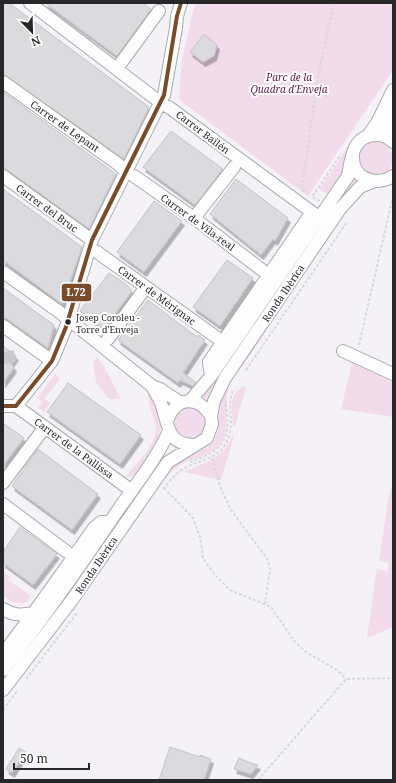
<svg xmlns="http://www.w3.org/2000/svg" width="396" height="783" font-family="'Noto Serif',serif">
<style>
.green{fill:#f2dbeb}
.building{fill:#dbdadd;stroke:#c5c4c8;filter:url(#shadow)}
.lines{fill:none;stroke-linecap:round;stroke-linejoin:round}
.minor-tunnel{stroke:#cbc9ce;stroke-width:12;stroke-dasharray:12 6;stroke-linecap:butt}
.minor-casing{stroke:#abaaad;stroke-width:14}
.path{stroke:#dad9da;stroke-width:2;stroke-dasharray:3 2;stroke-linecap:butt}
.minor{stroke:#fdfdfe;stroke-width:12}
.bus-1-casing{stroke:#fff;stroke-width:7}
.bus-1{stroke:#7a4b2a;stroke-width:4}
.bus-dot{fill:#272629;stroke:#fff;stroke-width:1.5}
.labels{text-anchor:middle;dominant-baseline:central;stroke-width:4;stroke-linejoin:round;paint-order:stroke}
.bus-label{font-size:9px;fill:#272629;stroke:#fff;text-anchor:start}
.park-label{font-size:10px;font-style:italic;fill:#5f184c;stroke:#fff}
.street-label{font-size:10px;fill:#272629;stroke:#fff}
.line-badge{stroke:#fff;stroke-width:1.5}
.badge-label{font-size:11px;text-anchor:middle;font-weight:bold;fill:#fff}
</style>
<defs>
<filter id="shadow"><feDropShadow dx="2.5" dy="4.5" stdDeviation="0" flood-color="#0004"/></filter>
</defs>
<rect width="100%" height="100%" fill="#f4f2f7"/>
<!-- green -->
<path class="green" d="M195 3H393V70L308 196 182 102 179 97 182 59Z
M359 159a17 17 0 1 1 34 0a17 17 0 1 1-34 0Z
M348 147 343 174 328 195 319 189Z
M353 176 359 182 348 191 339 203 219 380 208 400 201 396Z
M339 218 341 219 242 367 240 365Z
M97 357 102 363 121 399H109L96 382 93 362Z
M352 363 393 382V417L341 409Z
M55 374 60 378 45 399 50 403 44 412 38 408 42 402 37 398Z
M225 386 229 388C223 405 230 424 223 439 213 459 193 455 177 467 161 479 151 498 139 515L137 514C146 501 160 475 170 465 182 454 204 454 213 442 221 430 216 419 218 406 220 399 223 392 225 386Z
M246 386 235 426H233C233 410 226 392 246 386Z
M148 391C160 403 163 426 158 442 157 448 150 455 147 460 141 470 138 476 126 477 136 463 160 443 155 424 152 411 148 407 148 391Z
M175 423a15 15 0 1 1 30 0a15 15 0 1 1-30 0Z
M233 435 234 436 221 480 183 472 214 459 225 449Z
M393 483V627L367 638 377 568 387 572 389 563 379 560 389 495Z
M3 572 10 577 8 580 31 596 28 601 23 604 12 602 3 596Z"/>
<!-- building -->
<path class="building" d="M3 3H9L149 107 124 159 3 74Z
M45 3H143L151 9 117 56Z
M204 34 217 45 214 56 203 62 190 52Z
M3 92 116 174 89 229 3 167Z
M171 131 223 169 195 205 143 167Z
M236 179 288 218 275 241 273 239 261 255 210 214Z
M3 189 82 247 62 304 3 260Z
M154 201 182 221 144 272 117 252Z
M227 260 253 278 220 326 193 307Z
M109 273 126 284 132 291 104 329 80 311Z
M3 288 54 325 48 348 3 316Z
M148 300 197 337 198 335 205 340 183 373 196 382 193 386 180 380 178 383 118 340Z
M3 346 16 356 11 363 14 368 3 383Z
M68 383 141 435 120 464 47 412Z
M3 423 24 438 3 466Z
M38 449 98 494 72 530 12 486Z
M20 527 57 554 33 585 3 563V552Z
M170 747 200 757V755L211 759 204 780H159Z
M19 748 26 752 12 773 6 769Z
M239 758 248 762 258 765 251 774 234 769Z"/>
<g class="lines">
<!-- minor-tunnel -->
<path class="minor-tunnel" d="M3 358 16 356"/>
<defs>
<path id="minor" d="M30 3 161 103 170 108 320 218
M121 63 159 11
M3 82 118 164 126 172
M387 107 386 127 388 138
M367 137 377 123 393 90
M353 156C352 179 376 187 393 176
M3 176 92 240
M134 176 194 218 262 270
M194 218 234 167
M97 252 216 337
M3 272 58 311 152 386 160 389 181 403
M3 326 52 361
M108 339 146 287
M343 351 393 374
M211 376 209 362 312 212
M152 386C155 392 159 398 161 403 169 425 166 444 194 445
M190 401 211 376 348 176C351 158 353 135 376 135 383 135 388 137 393 142
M3 406H16
M16 406 52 361 66 327 92 240 164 95 176 28 177 16 181 3
M16 406 132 491
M167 422C174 397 198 394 211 416
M3 483 45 427
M3 504 67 552
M3 609C14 616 22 615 34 613
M3 654 40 604 94 528 101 522H110
M3 670C44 618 81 565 118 510 136 484 156 460 169 431
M3 690 72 600 168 462 207 438 212 424 211 416 214 401 225 378 340 209 360 187 372 182"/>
</defs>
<!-- minor casing -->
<use href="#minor" class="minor-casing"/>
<!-- path -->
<path class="path" d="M304 192 302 187 319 71 334 3
M320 201 312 197 341 154
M359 345 393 196
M246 370 347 222
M212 458 221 489 231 510 268 560 270 569 265 604
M190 462C206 456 225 450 227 429 229 420 226 410 226 401
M164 488 193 518 200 537 203 558 215 575 230 590 271 607 295 642 306 652 337 670 346 679
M163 489C169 482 175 474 183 469 201 459 222 459 229 436 234 421 227 405 233 390
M26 679 77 613
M3 710 18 690
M258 780 346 679 393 678"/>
<!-- minor -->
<use href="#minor" class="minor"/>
<defs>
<path id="bus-1" d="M3 406H16L52 361 66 327 92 240 164 95 177 16 181 3"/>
</defs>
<!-- bus-1 casing -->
<use href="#bus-1" class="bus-1-casing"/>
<!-- bus-1 -->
<use href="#bus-1" class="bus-1"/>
</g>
<!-- markers -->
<circle class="bus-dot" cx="68" cy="322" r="3.5"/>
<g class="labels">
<!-- bus labels -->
<g class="bus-label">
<text x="76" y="317">Josep Coroleu -<tspan x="76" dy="12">Torre d'Enveja</tspan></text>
</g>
<!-- park labels -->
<g class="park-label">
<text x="289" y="77">Parc de la<tspan x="289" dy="12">Quadra d'Enveja</tspan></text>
</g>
<!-- street labels -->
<g class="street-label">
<text transform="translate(65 126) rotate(35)">Carrer de Lepant</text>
<text transform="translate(203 132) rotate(37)">Carrer Bailén</text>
<text transform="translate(47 208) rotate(36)">Carrer del Bruc</text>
<text transform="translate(198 222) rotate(36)">Carrer de Vila-real</text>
<text transform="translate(283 293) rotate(-56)">Ronda Ibèrica</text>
<text transform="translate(157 295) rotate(36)">Carrer de Mérignac</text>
<text transform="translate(74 448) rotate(36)">Carrer de la Pallissa</text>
<text transform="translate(96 565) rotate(-56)">Ronda Ibèrica</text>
</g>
</g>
<rect class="line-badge" x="61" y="283" width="31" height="19" rx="4" fill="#7a4b2a"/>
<g class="badge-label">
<text x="76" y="296">L72</text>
</g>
<!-- border -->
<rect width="396" height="783" fill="none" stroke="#272629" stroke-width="8"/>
<!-- north arrow -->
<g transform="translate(32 32) rotate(157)" stroke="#ffffff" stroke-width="3" paint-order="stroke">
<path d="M0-3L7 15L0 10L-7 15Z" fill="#272629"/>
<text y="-6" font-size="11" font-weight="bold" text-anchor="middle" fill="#272629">N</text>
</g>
<!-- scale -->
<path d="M14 763v6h75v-6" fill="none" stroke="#272629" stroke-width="2"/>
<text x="20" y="763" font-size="12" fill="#272629" stroke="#ffffff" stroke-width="3" paint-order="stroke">50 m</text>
</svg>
